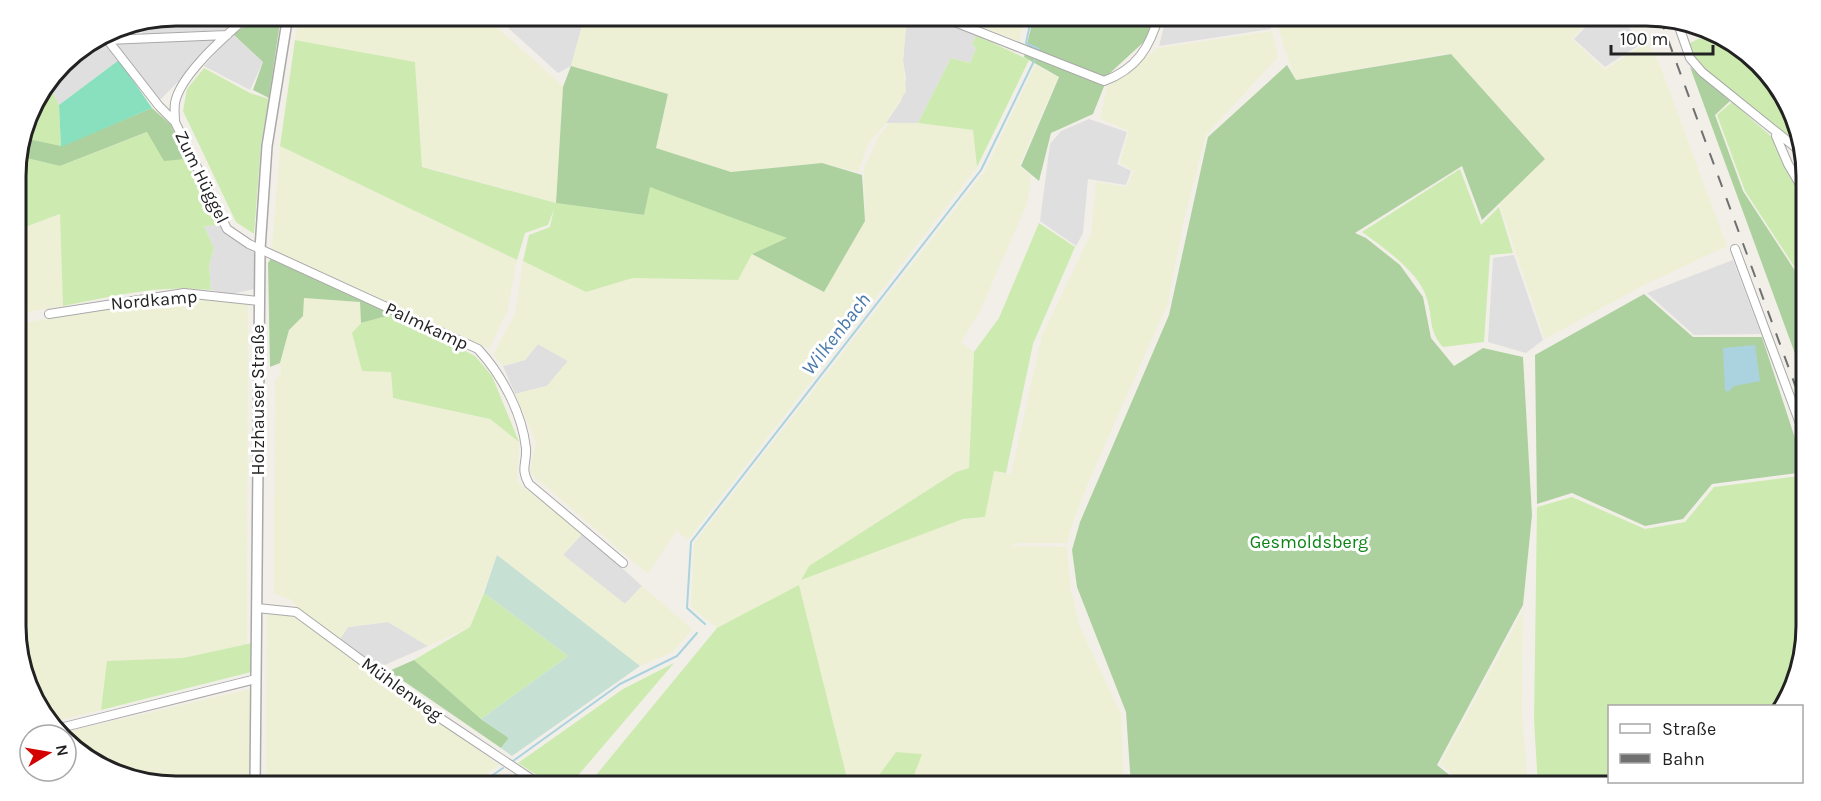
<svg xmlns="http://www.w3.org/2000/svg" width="1821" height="801" font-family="Karla,sans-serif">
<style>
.residential{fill:#e0dfdf}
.farmland{fill:#eef0d5}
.grass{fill:#cdebb0}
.forest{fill:#add19e}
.wetland{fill:#c6e0d4}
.pitch{fill:#88e0be}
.water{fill:#aad3df}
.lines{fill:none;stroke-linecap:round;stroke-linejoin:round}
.stream{stroke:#aad3df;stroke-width:2}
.minor-casing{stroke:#a9a9a9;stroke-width:10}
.tertiary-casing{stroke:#a9a9a9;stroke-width:12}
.minor{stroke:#fff;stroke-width:8}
.tertiary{stroke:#fff;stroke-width:9}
.rail{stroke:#707070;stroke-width:2;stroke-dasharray:12 12;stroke-linecap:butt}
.labels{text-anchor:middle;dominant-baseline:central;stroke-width:6;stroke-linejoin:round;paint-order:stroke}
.street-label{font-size:18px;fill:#222;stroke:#fff}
.park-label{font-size:18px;fill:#0c8416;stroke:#fff}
.water-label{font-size:20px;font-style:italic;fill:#4a7aab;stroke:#fff}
.rim{fill:none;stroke:#222;stroke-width:3}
</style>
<rect width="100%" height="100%" fill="#f2efe9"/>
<!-- residential -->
<path class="residential" d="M176 15H242L227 30 143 34 142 22Z
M494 15H585L571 66 558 73Z
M907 15H924L976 35 972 45 976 48 970 63 951 58 918 123H886L901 101 906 79 903 60Z
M1167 15H1266L1271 29 1159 46Z
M1597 15H1613L1645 41 1605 67 1574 39Z
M233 34 263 62 250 90 204 66Z
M99 36 119 60 59 105 48 83 69 55Z
M218 37 219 40 161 99H158L118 47 119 42Z
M1089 119 1127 132 1117 164 1131 171 1126 185 1088 179 1083 233 1076 246 1040 221 1050 144 1061 131Z
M221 225 226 235 252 250 255 256 254 289 232 294 211 290 209 266 214 248 204 226Z
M1514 255 1543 340 1526 353 1488 342 1493 258Z
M1733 260 1761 334 1694 335 1647 293Z
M538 344 568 361 547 386 515 394 503 366 525 360Z
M583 533 642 586 625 604 563 555Z
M388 622 428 646 378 668 340 639 348 627Z"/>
<!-- farmland -->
<path class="farmland" d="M299 15H483L563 86 556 203 422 166 415 62 295 40Z
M585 15H785L801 18V15H907L903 60 906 91 886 123 869 142 858 172 822 163 731 172 656 148 668 94 571 66Z
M950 15H1025L1019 41Z
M1274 15H1594L1572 39 1605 70 1646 42 1659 63 1727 246 1642 286 1545 339 1499 203 1545 158 1450 53 1295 80Z
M1272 31 1278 57 1206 135 1184 219 1168 303 1088 483 1069 533 1068 543H1019L1008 546 1067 547 1070 586 1080 627 1121 714 1124 786H910L921 755 896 752 871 786H849L799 586 717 628 691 607 694 543 985 171 1035 65 1058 77 1019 166 1031 176 1027 204 980 311 961 342 974 352 969 468 956 472 809 566 801 579 963 519 985 517 994 471 1011 474 1042 335 1091 234 1096 182 1127 187 1134 171 1120 163 1129 131 1100 119 1107 87 1158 48Z
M890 123H918L973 130 977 167 688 540 676 531 648 574 530 473 536 442 515 394 547 386 568 361 538 344 525 360 503 366 493 354 515 315 523 261 586 292 633 278 738 280 752 254 824 292 865 221 864 168 879 136Z
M280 146 517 260 507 312 489 349 272 249Z
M61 214 63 306 27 312 25 227Z
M184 295 248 303 247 644 183 658 108 661 101 710 48 723 16 647V324Z
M304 298 360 302 361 323 352 333 391 372 393 398 490 419 519 442 517 482 583 533 563 555 625 604 642 586 692 629 673 652 640 666 497 555 470 627 428 646 388 622 348 627 340 639 299 609 290 599 274 594 275 379 281 375 280 363 289 330 303 316Z
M1523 611 1522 715 1528 786H1457L1455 776 1440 764Z
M292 613 499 765 469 786H266L267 615Z
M251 689V786H176L114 774 61 733Z"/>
<!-- grass -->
<path class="grass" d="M1713 32 1773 78 1802 147C1771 123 1701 79 1688 44Z
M976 35 1029 60 977 167 973 130 918 123 951 58 970 63 976 48 972 45Z
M295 40 415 62 422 167 556 203 644 215 649 186 788 238 752 254 738 280 633 278 586 292 523 261 529 235 550 227 554 209 548 225 525 233 517 260 280 146Z
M204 68 250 93 269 99 261 144 254 234 236 222 183 111 187 89Z
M48 83 59 105 61 147 23 138 32 104Z
M1732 102 1772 137 1783 164 1805 200V283L1745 191 1717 115Z
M148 132 164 160 186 159 221 225 204 226 214 248 209 266 211 290C160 284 113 296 63 306L60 214 25 227 27 312 16 315 15 165 18 156 60 166Z
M1460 169 1481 225 1499 207 1513 253 1490 255 1484 342 1443 347C1428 330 1433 319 1427 299 1420 273 1383 247 1362 232Z
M1039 223 1075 247 1033 344 1006 473 994 471 985 517 963 519 801 580 809 566 956 472 969 468 974 352 999 318Z
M394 314 475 356 492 376 519 442 490 419 393 398 391 372 362 371 352 333 361 323Z
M1806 475V626L1794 687 1778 706H1610V782H1668L1656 786H1538L1534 720 1537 507 1572 497 1645 529 1685 522 1714 487Z
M799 585 849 786H587L717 628Z
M484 593 568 656 481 719 414 660 470 627Z
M252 643 251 672 101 710 107 661 183 658Z
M674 663 569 786H554L518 763 623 689Z
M896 752 922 754 910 786H871Z"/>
<!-- forest -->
<path class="forest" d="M243 15H281L269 98 253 90 263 62 233 34 246 26Z
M1034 15H1154L1147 39 1109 74 1093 114 1051 133 1039 181 1021 166 1059 77 1024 57Z
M1451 54 1545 159 1482 220 1462 166 1355 233 1366 238 1400 265 1423 297 1431 338 1454 366 1483 348 1523 357 1532 515 1523 605 1437 765 1453 778 1454 786H1131L1126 712 1077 587 1072 550 1080 522 1169 315 1208 137 1287 65 1296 80Z
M571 66 668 94 656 148 731 172 822 163 862 175 865 221 824 292 752 254 787 238 650 187 644 215 556 203 563 87Z
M1690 67 1730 101 1715 115 1743 191 1805 286V381Z
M152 108 171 125 186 159 164 161 147 132 60 166 18 156 23 138 61 146Z
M272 257 394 314 361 323 360 302 304 298 303 316 289 330 280 363 270 367 268 263Z
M1644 294 1693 337H1762L1806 472 1712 484 1683 519 1645 526 1572 493 1537 504 1535 355Z
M414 660 481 719 509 738 501 748 389 671Z"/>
<!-- wetland -->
<path class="wetland" d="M497 555 640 666 512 756 501 748 509 738 481 719 568 656 484 593Z"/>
<!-- pitch -->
<path class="pitch" d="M119 60 152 108 61 147 59 105Z"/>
<!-- water -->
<path class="water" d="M1755 345 1760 381 1734 386 1728 392 1725 390 1723 348Z"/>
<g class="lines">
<!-- stream -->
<path class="stream" d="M1032 15 1026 43 1039 49
M705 624 687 608 691 542 981 170 1035 59
M513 761 620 684 677 656 697 633
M477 786 503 768"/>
<defs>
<path id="minor" d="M937 15 1104 81C1137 69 1150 47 1159 15
M1677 21 1690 58 1702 72 1805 155
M103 34 159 106 175 122 227 229 249 244 478 349C502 375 522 413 526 448 527 464 520 468 529 484L623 563
M107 40 227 35
M175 122C175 116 174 109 175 103 180 74 228 34 249 15
M1776 136 1788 164 1805 193
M1735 249 1805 437
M49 314 184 293 259 301
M257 608 296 612 437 716 542 786
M56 729 256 679"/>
<path id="tertiary" d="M255 786 260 249 267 146 288 15"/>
</defs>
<!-- minor casing -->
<use href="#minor" class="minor-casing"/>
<!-- tertiary casing -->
<use href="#tertiary" class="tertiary-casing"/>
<!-- minor -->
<use href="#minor" class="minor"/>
<!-- tertiary -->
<use href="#tertiary" class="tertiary"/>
<!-- rail -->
<path class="rail" d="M1660 18 1805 412"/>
</g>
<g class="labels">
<!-- street labels -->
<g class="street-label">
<text transform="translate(202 177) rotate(64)">Zum Hüggel</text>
<text transform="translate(154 300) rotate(-5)">Nordkamp</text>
<text transform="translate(427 326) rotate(25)">Palmkamp</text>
<text transform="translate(258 400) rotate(-90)">Holzhauser Straße</text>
<text transform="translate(402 689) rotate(36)">Mühlenweg</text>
</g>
<!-- park labels -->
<g class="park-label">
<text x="1309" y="542">Gesmoldsberg</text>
</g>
<!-- water labels -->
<g class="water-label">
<text transform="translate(836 334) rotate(-52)">Wilkenbach</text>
</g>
</g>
<!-- crop -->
<path d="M0 0H1821V801H0ZM176 26H1646A150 150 0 0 1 1796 176V626A150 150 0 0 1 1646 776H176A150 150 0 0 1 26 626V176A150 150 0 0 1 176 26Z" fill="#fff" fill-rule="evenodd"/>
<path class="rim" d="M176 26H1646A150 150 0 0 1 1796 176V626A150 150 0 0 1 1646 776H176A150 150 0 0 1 26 626V176A150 150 0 0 1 176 26Z"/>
<!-- legend -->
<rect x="1608" y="705" width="195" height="78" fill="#ffffff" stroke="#a7a7a7" stroke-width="1.5"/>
<rect x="1620" y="724" width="30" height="9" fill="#ffffff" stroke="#a7a7a7" stroke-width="1.5"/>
<text x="1662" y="735" font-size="18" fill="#222222">Straße</text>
<rect x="1620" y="754" width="30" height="9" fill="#707070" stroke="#a7a7a7" stroke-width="1.5"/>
<text x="1662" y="765" font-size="18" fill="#222222">Bahn</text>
<!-- north arrow -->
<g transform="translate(48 753) rotate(79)"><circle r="28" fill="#ffffff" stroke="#a7a7a7" stroke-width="1.5"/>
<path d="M0-4.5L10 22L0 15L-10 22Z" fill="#d40000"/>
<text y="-9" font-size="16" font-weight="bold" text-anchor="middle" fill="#222222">N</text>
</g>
<!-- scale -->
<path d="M1611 45v9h102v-9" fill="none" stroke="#222222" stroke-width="3"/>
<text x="1620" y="45" font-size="18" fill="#222222" stroke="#ffffff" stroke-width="4.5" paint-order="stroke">100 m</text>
</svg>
